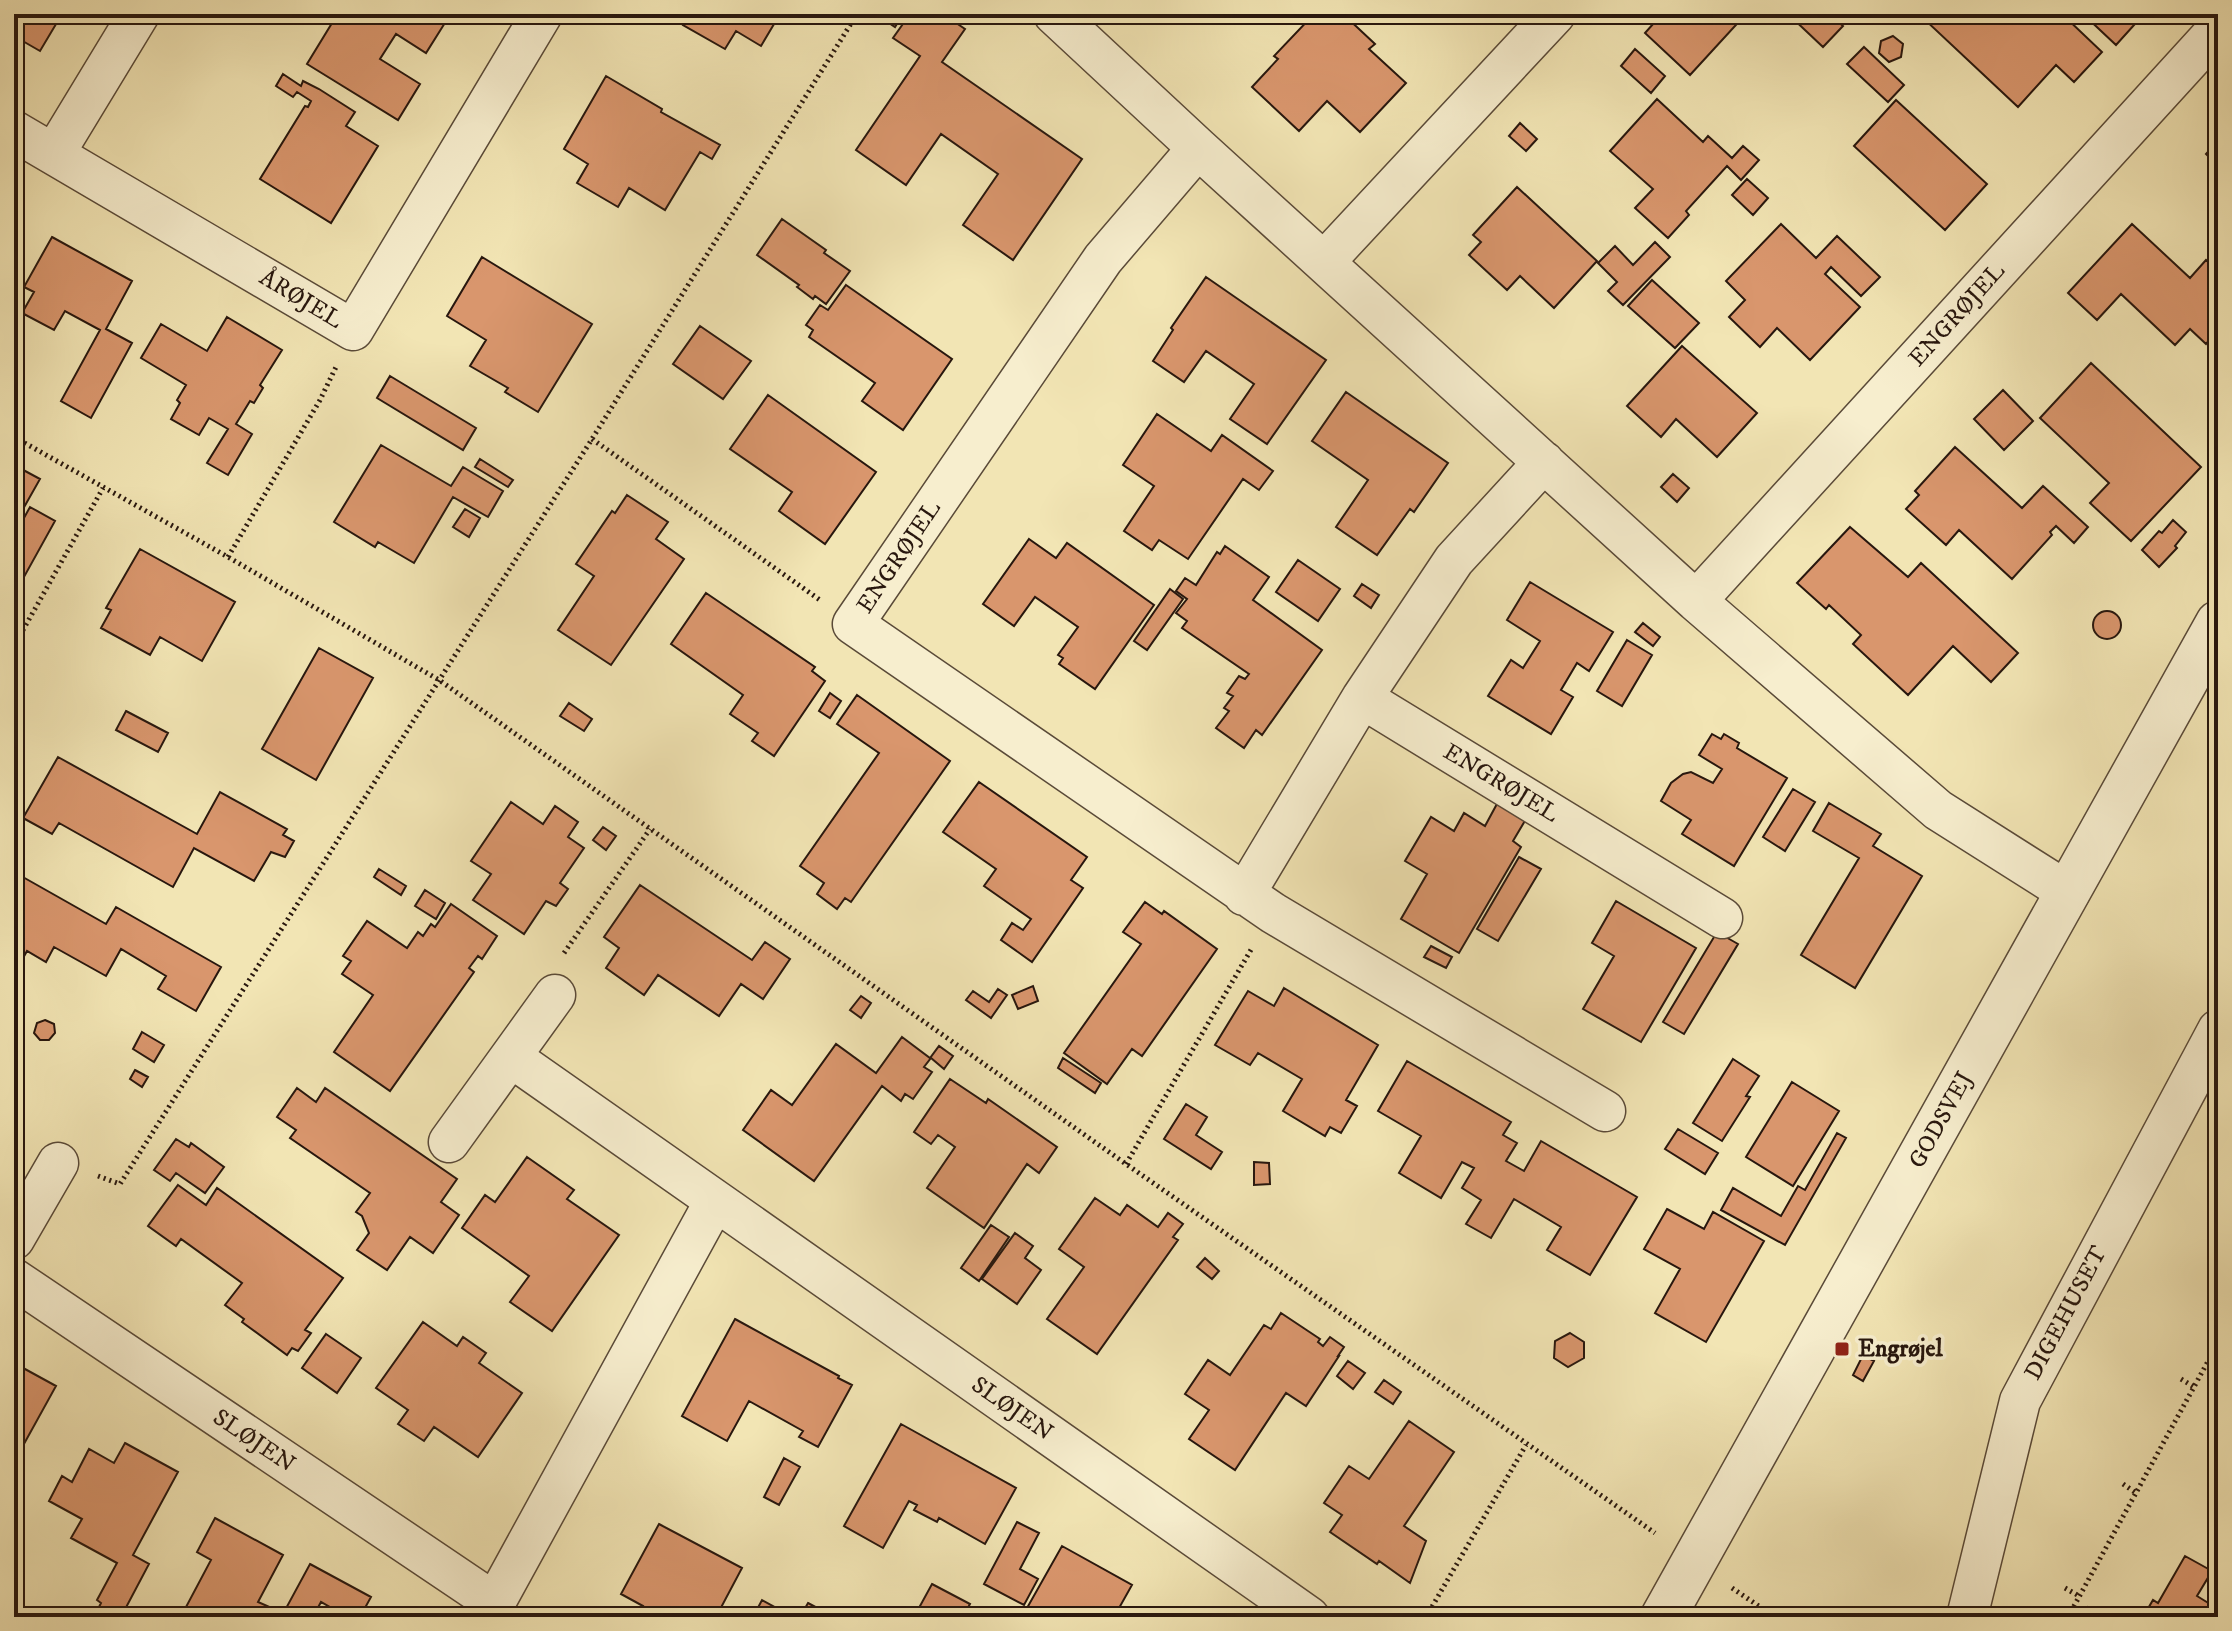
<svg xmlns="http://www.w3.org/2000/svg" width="2232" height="1631" font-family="'IM FELL DW Pica',serif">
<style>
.building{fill:#d9966d;stroke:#28170e;stroke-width:2}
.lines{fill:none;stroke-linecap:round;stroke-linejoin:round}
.minor-casing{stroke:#5a4a38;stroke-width:43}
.tertiary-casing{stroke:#5a4a38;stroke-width:47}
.path{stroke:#28170e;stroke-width:5;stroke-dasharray:2 4;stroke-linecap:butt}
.minor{stroke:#f7eece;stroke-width:40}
.tertiary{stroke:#f7eece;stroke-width:44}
.poi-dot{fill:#8f2418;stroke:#f7eece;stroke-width:3}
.labels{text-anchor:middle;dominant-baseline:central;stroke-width:7;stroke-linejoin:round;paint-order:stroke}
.street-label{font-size:24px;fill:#28170e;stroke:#f7eece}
.poi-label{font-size:24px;font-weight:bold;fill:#28170e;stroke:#f7eece;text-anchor:start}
</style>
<rect width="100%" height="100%" fill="#f2e5b4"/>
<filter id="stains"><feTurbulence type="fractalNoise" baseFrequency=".0025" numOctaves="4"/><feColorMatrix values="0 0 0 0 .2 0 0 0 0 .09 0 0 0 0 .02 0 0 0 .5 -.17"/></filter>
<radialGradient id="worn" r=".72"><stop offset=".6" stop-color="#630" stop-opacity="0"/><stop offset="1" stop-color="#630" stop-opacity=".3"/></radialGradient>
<!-- building -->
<path class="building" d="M14 14H62L40 51 14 36Z
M317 14H459L455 22 448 18 426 53 396 34 380 59 420 84 398 120 307 64 332 23Z
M689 14H780L761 46 736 31 725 49 683 25Z
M886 14H903L895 27 883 19Z
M910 14H943L965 29 942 62 1082 159 1013 260 963 225 998 174 941 134 906 185 856 150 920 56 893 38Z
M1314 14H1343L1375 44 1369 49 1406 83 1360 132 1327 101 1299 131 1252 87 1278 59 1274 56Z
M1662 14H1746L1690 75 1645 33Z
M1788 14H1830L1843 26 1823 47Z
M1926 14H2010L2014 18 2018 14H2062L2102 52 2074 82 2056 65 2018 107 1923 18Z
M2083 14H2144L2116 45Z
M1893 36 1903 44 1901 57 1889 62 1879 53 1881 41Z
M1864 47 1904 85 1888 102 1847 64Z
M1635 49 1665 76 1651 93 1621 66Z
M283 74 301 86 303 81 319 89 355 112 346 126 378 146 331 223 260 179 305 106 308 107 311 101 297 92 293 97 276 86Z
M606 76 662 109 661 112 720 145 712 159 700 152 665 210 629 188 618 207 577 183 588 164 564 149Z
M1657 99 1703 142 1708 136 1732 158 1743 146 1759 160 1741 180 1727 166 1686 211 1689 215 1668 238 1635 208 1653 189 1610 151Z
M1896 100 1987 184 1945 230 1854 146Z
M1520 123 1537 139 1526 151 1509 136Z
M2218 141V166L2206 154Z
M1747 179 1768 198 1753 215 1732 195Z
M1517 187 1597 261 1554 308 1520 276 1507 290 1469 255 1481 242 1473 235Z
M782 219 826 250 824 253 850 271 826 304 815 296 813 299 797 287 799 285 757 255Z
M1781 224 1816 258 1837 236 1880 277 1861 296 1831 267 1825 274 1860 307 1810 360 1777 328 1760 347 1729 317 1745 300 1726 281Z
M2132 224 2190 278 2206 260 2218 271V330L2206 344 2190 329 2175 345 2121 294 2097 320 2068 293Z
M52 237 132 281 106 329 132 343 91 418 61 401 100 330 65 311 54 330 22 313 34 292 24 287Z
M1655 242 1670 257 1623 305 1608 291 1617 282 1598 263 1615 246 1633 265Z
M482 257 592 324 538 412 505 392 508 388 470 366 486 340 447 316Z
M1206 277 1326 360 1267 444 1230 419 1254 384 1206 351 1184 382 1153 361 1173 330 1171 328Z
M1652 280 1699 323 1675 348 1628 306Z
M846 285 952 359 903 430 862 401 875 383 809 337 813 330 806 325 820 305 828 310Z
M227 317 282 350 260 385 263 388 254 403 250 401 236 424 252 434 228 475 207 463 228 429 209 418 199 435 171 419 180 403 177 400 186 385 141 358 161 324 207 351Z
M700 326 751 361 723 399 673 364Z
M1682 346 1757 413 1717 457 1676 419 1661 437 1627 406Z
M2091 363 2201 467 2131 541 2090 503 2109 483 2040 418Z
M390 376 476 428 463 450 377 398Z
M2003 390 2033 421 2004 450 1974 419Z
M1346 392 1448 463 1414 512 1410 509 1377 555 1336 527 1368 480 1312 441Z
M768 395 876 472 825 544 779 511 792 492 730 449Z
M1157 414 1211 451 1222 435 1273 471 1259 490 1243 479 1188 559 1159 540 1152 550 1124 531 1154 486 1123 465Z
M381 445 451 486 463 467 503 491 488 517 453 497 414 563 378 542 375 547 334 522Z
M1955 447 2022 508 2043 486 2088 527 2074 543 2056 526 2050 532 2052 535 2012 579 1959 530 1946 545 1906 509 1919 495 1915 491Z
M480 459 513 480 508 487 475 467Z
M14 465 40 479 14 525Z
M1673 474 1689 488 1677 502 1661 487Z
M627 495 668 522 656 539 684 559 611 665 558 630 594 576 576 564 612 511 615 513Z
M30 507 55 521 14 595V536Z
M465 509 480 518 469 537 453 527Z
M2173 520 2186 532 2175 546 2177 548 2159 567 2142 550 2159 531 2162 533Z
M1850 527 1908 577 1921 563 2018 653 1991 682 1953 646 1908 695 1853 644 1861 635 1829 605 1826 609 1797 583Z
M1029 539 1056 558 1067 543 1154 605 1095 689 1059 664 1063 658 1058 655 1078 627 1035 597 1014 626 983 604Z
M1225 546 1269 577 1253 600 1322 650 1262 735 1256 730 1244 748 1216 728 1229 711 1224 708 1233 696 1227 693 1239 676 1245 679 1249 674 1182 628 1187 621 1176 613 1187 599 1176 591 1185 578 1196 585 1217 552 1220 554Z
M140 549 235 602 202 661 160 637 150 655 101 628 111 610 106 608Z
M1298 560 1340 589 1318 621 1276 592Z
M1530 582 1613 632 1589 671 1577 663 1561 690 1573 697 1551 734 1488 696 1511 660 1523 668 1540 641 1507 620Z
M1362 584 1379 595 1371 608 1354 596Z
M1170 589 1183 599 1147 650 1134 641Z
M706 593 815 667 812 671 825 681 774 756 752 741 758 733 730 714 743 695 671 644Z
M2093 625a14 14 0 1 1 28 0a14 14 0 1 1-28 0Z
M1643 623 1660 637 1653 646 1635 632Z
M1627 640 1652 655 1622 706 1597 691Z
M319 648 373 678 316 780 262 749Z
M830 693 841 701 830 718 819 711Z
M857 695 950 761 851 902 845 898 837 909 817 894 824 883 800 866 879 753 837 724Z
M569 703 592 719 584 731 560 716Z
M126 711 168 733 158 752 116 730Z
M1712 734 1721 739 1724 734 1739 743 1737 748 1787 778 1734 866 1682 834 1691 820 1661 801 1671 783 1683 774 1691 772 1713 783 1722 769 1699 755Z
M58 757 197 834 220 792 287 829 283 835 294 841 285 857 271 852 254 881 194 848 173 887 59 823 52 834 23 818Z
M979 782 1087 857 1071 880 1083 888 1032 962 1001 940 1012 923 1023 930 1031 919 984 886 996 869 943 832Z
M1793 789 1815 802 1785 851 1763 837Z
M511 802 543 824 555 806 578 822 568 837 584 848 560 883 568 889 556 906 546 901 524 934 473 900 491 874 471 861Z
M1498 802 1526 819 1513 841 1521 847 1459 953 1401 919 1427 874 1405 861 1431 817 1454 831 1464 813 1485 826Z
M1829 803 1881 834 1873 846 1922 876 1855 988 1801 955 1859 858 1813 831Z
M603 827 616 836 606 850 593 840Z
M1519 857 1541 869 1498 941 1477 929Z
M379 869 406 886 401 895 374 877Z
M14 872 106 924 116 907 221 967 196 1011 158 989 166 976 121 949 106 976 54 947 46 962 27 951 17 969 14 968Z
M640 885 752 960 765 942 790 959 763 999 741 984 719 1016 658 975 644 995 606 968 619 948 604 937Z
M425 890 445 903 436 919 415 906Z
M1616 901 1696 948 1641 1042 1583 1009 1614 956 1592 943Z
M1145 902 1162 914 1164 911 1217 949 1142 1056 1132 1049 1107 1084 1064 1053 1141 944 1123 932Z
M451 904 497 936 482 959 478 956 469 968 474 972 390 1091 334 1052 373 995 342 974 351 961 343 956 367 921 407 948 418 932 423 936 431 924 435 927Z
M1717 932 1738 944 1684 1034 1663 1022Z
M1431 946 1452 957 1446 968 1424 957Z
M1033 986 1038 1001 1018 1009 1012 995Z
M1284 988 1378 1045 1346 1100 1357 1106 1341 1133 1330 1127 1325 1136 1283 1111 1302 1079 1258 1053 1250 1065 1215 1045 1248 991 1274 1006Z
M998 989 1007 995 991 1018 966 1000 973 991 989 1002Z
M861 996 871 1003 861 1018 850 1010Z
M45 1020 54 1024 55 1033 49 1040H40L34 1033 37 1023Z
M142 1032 164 1045 154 1062 133 1049Z
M902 1037 930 1058 939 1046 953 1056 944 1069 931 1058 924 1067 932 1072 913 1099 905 1094 901 1101 882 1086 814 1181 743 1130 771 1090 792 1105 836 1044 876 1073Z
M1063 1058 1101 1083 1095 1093 1058 1068Z
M1733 1059 1759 1076 1746 1096 1750 1097 1722 1141 1693 1123Z
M1407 1061 1511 1122 1503 1135 1517 1143 1506 1161 1524 1171 1541 1141 1637 1197 1590 1275 1547 1250 1561 1227 1514 1199 1491 1238 1466 1224 1481 1200 1462 1188 1474 1168 1462 1162 1441 1198 1399 1173 1421 1136 1378 1111Z
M135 1070 148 1077 142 1087 130 1079Z
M950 1079 986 1103 988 1099 1057 1147 1039 1173 1027 1164 984 1228 927 1188 955 1147 938 1135 931 1144 914 1132Z
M1792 1082 1839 1111 1793 1186 1746 1157Z
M297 1088 316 1102 325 1088 457 1179 441 1202 459 1215 433 1253 410 1237 387 1270 357 1250 369 1233 362 1216 356 1212 370 1193 290 1138 296 1130 277 1117Z
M1186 1104 1207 1117 1196 1135 1222 1152 1211 1169 1164 1139Z
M1678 1129 1718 1153 1705 1174 1665 1149Z
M1837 1133 1846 1138 1785 1245 1721 1210 1733 1188 1781 1216 1798 1186 1805 1190Z
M176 1139 189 1147 191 1143 224 1167 205 1193 176 1173 170 1181 154 1170Z
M527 1157 574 1190 567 1199 619 1235 552 1331 510 1302 529 1276 462 1228 485 1195 495 1202Z
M1254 1162 1269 1163 1270 1184 1254 1185Z
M178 1185 206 1205 217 1188 343 1278 305 1330 311 1333 298 1351 292 1348 287 1355 242 1322 244 1319 225 1305 242 1283 181 1239 176 1246 148 1226Z
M1095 1198 1120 1215 1127 1205 1158 1227 1168 1213 1183 1224 1173 1237 1178 1240 1097 1354 1047 1319 1084 1267 1059 1249Z
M1667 1209 1704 1229 1713 1212 1764 1241 1706 1342 1655 1313 1680 1269 1644 1249Z
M991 1225 1009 1237 979 1281 961 1268Z
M1015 1233 1033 1246 1025 1258 1041 1270 1017 1304 982 1279Z
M1205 1258 1219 1271 1212 1279 1197 1267Z
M1281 1313 1320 1339 1318 1342 1323 1346 1330 1337 1344 1347 1338 1356H1339L1306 1406 1286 1393 1235 1470 1189 1439 1209 1410 1185 1394 1208 1360 1230 1375 1264 1325 1271 1329Z
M735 1319 839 1376 838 1378 852 1385 818 1447 799 1437 803 1431 749 1401 727 1441 682 1416Z
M423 1322 457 1346 463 1337 486 1353 479 1363 522 1393 478 1457 434 1427 424 1441 398 1424 408 1410 376 1388Z
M1570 1333 1584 1342V1358L1568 1367 1554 1358 1555 1341Z
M326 1334 361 1358 337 1393 302 1368Z
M1863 1355 1874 1361 1863 1381 1853 1375Z
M1348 1361 1365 1373 1353 1389 1337 1376Z
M14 1363 56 1386 14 1462Z
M1384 1380 1401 1392 1393 1404 1375 1392Z
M1409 1421 1454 1452 1404 1526 1426 1541 1410 1583 1379 1561 1377 1564 1330 1532 1342 1515 1324 1503 1349 1466 1369 1479Z
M901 1424 1016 1488 985 1544 939 1518 937 1522 914 1510 917 1505 909 1501 883 1548 844 1526Z
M125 1443 178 1472 133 1555 149 1564 122 1615 119 1613 117 1617H113L98 1609 101 1603 97 1600 117 1563 71 1538 82 1519 49 1501 62 1476 72 1482 89 1449 114 1463Z
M784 1458 800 1467 779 1505 764 1497Z
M215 1518 283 1555 258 1602 274 1609 270 1617H198L200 1614 186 1607 211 1560 197 1552Z
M1017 1522 1039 1533 1020 1569 1038 1579 1024 1605 984 1584Z
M659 1524 742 1568 716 1617H637L643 1606 621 1594Z
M1062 1546 1132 1585 1114 1617H1041L1042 1615 1027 1608Z
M2185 1556 2212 1571 2197 1596 2218 1609V1617H2143L2153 1600 2158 1603Z
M310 1564 371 1597 360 1617H338L340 1613 321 1602 313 1617H293L284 1612Z
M932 1584 970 1604 963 1617H914Z
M762 1600 780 1610 777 1617H753Z
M808 1603 834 1617H800Z
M2088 1607 2106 1617H2082Z"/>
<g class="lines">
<defs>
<path id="minor" d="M1054 14 1198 148 1696 601 1938 810 2069 893
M14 131 353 330 542 14
M1198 148 1103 259 853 624 1273 913 1605 1111
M54 154 139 14
M1324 262 1555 14
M1696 601 2218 29
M1362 698 1722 918
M1244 895 1362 698 1454 560 1544 462
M511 1057 1309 1617
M449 1142 555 995
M14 1239 58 1163
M14 1279 495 1603
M487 1617 715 1201
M1967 1617 2020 1401 2218 1030"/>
<path id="tertiary" d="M1663 1617 2218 623"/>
</defs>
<!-- minor casing -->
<use href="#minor" class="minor-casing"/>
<!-- tertiary casing -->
<use href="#tertiary" class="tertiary-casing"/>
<!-- path -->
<path class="path" d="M14 437 228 557 439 680 1126 1164 1655 1533
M592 439 820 600
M228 557 320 400 336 367
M14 646 103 488
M564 953 650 829
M1126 1164 1252 948
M98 1176 120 1184 592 439 857 14
M2181 1379 2194 1387
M2123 1484 2136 1493
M1732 1588 1775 1617
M2065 1588 2079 1596
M1426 1617 1526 1445
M2068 1617 2218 1343"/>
<!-- minor -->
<use href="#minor" class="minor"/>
<!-- tertiary -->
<use href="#tertiary" class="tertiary"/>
</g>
<!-- markers -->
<rect class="poi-dot" x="1834" y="1341" width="16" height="16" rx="4"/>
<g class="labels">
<!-- street labels -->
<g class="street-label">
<text transform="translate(301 299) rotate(31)">ÅRØJEL</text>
<text transform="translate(1957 315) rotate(-48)">ENGRØJEL</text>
<text transform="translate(899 557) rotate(-56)">ENGRØJEL</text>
<text transform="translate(1501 783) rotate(31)">ENGRØJEL</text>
<text transform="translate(1941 1120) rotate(-61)">GODSVEJ</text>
<text transform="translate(2066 1313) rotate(-62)">DIGEHUSET</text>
<text transform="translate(1012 1409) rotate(35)">SLØJEN</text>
<text transform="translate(254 1441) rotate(34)">SLØJEN</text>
</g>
<!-- poi labels -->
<g class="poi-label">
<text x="1858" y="1349">Engrøjel</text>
</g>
</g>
<!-- margin -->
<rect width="2232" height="1631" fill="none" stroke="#f2e5b4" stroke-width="48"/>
<rect x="16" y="16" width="2200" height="1599" fill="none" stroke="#28170e" stroke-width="4"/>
<rect x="24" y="24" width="2184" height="1583" fill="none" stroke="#28170e" stroke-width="2"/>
<rect width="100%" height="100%" filter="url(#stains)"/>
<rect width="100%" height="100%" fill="url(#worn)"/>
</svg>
